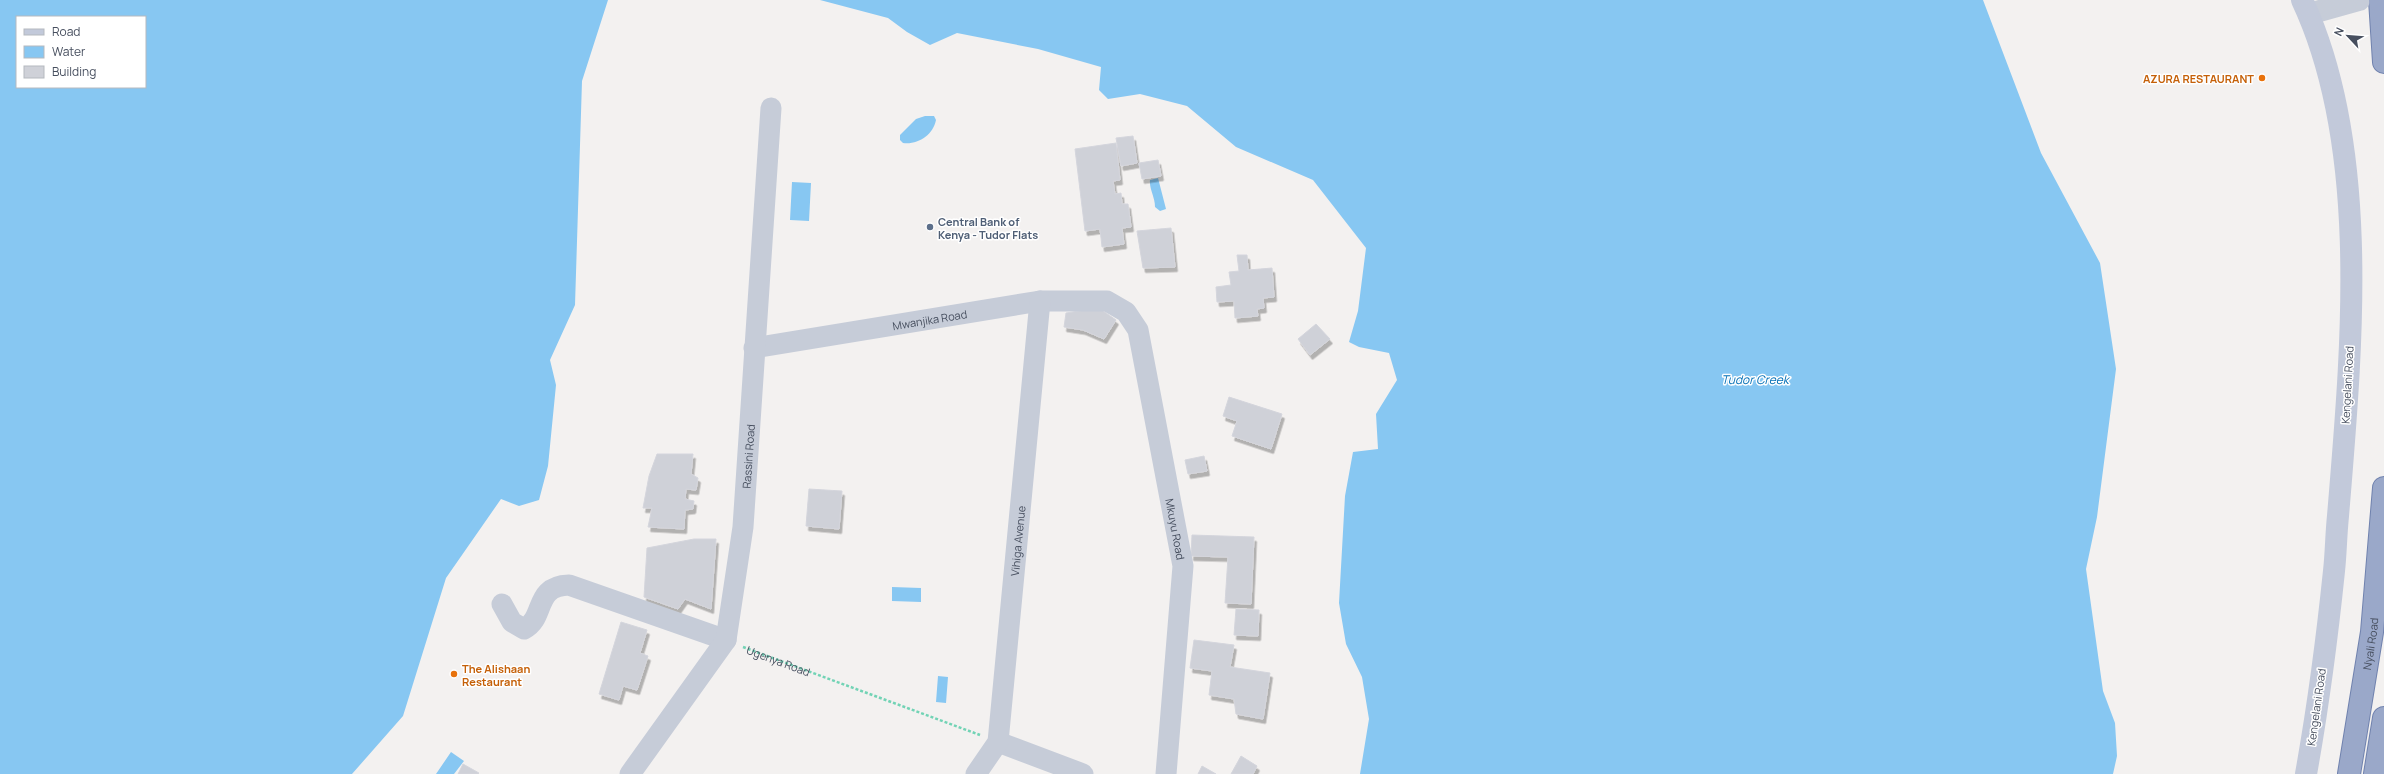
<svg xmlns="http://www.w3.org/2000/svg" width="2384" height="774" font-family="Manrope,sans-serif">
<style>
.water{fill:#87c7f2;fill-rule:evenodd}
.building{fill:#cfd1d8;stroke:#d4d5dc;filter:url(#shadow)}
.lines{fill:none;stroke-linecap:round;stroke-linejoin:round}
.trunk-casing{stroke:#7082ae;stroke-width:24}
.path{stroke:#72d3b5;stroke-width:2.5;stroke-dasharray:3 2;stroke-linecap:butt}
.minor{stroke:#c6ccd8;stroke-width:21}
.tertiary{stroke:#c6ccd8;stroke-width:22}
.secondary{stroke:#c2c9da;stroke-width:22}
.trunk{stroke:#9aa8c9;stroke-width:22}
.food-dot{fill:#e8710a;stroke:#fff;stroke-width:1.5}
.service-dot{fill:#5c6f8a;stroke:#fff;stroke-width:1.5}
.labels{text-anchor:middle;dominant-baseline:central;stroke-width:3;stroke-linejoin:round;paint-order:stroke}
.food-label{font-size:11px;font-weight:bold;fill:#c56008;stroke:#fff;text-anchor:end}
.service-label{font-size:11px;font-weight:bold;fill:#4e5e75;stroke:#fff;text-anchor:start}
.street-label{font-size:11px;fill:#474f5f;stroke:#fff}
.water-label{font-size:12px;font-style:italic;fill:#036fb6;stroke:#fff}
</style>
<defs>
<filter id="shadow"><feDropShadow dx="2.5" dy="4.5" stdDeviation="0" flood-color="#0004"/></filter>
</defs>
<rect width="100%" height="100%" fill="#f3f1f0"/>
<!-- water -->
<path class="water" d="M0 0H608L582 81 575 305 550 360 556 385 548 466 539 500 519 506 501 499 446 578 403 716 352 774H0ZM17 17H145V87H17Z
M820 0H1983L2041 153 2100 263 2116 369 2097 517 2086 569 2103 691 2115 723 2117 756 2113 774H1360L1369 719 1362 677 1346 644 1339 603 1345 496 1353 452 1378 449 1376 414 1397 380 1389 353 1359 347 1349 342 1358 311 1366 248 1313 180 1236 147 1187 106 1140 94 1108 99 1099 90 1101 67 1038 49 957 33 930 45 907 32 888 18Z
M925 116H934L936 120C933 135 918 145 903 143L900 140V135L916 119Z
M1158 178 1166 209 1160 211 1155 207C1155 197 1149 189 1150 180Z
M792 182 811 183 809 221 790 220Z
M892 587 921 588V602L892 601Z
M938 676 948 677 946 703 936 702Z
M451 752 464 761 454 774H436Z"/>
<!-- building -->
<path class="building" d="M1133 136 1137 163 1121 166 1116 138Z
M1116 143 1120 180 1113 181 1115 194 1121 193 1122 204H1128L1131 227 1122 228 1124 244 1102 247 1100 229 1085 231 1075 149Z
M1158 160 1161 176 1142 179 1139 163Z
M1171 228 1175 267 1143 268 1137 231Z
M1237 255H1247L1248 270 1272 268 1274 297 1263 298 1264 308 1257 309 1258 316 1235 318 1234 301 1217 302 1216 287 1231 285 1229 272 1239 271Z
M1099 308 1116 320 1104 339 1083 330 1064 327 1066 313Z
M1316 324 1330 339 1310 355 1298 339Z
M1229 397 1282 414 1271 449 1232 436 1237 421 1223 416Z
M657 454H693L691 474 698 478 696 490 686 489 685 499 694 501 693 509 685 510 684 529 648 527 652 508H643L649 476Z
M1204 456 1207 471 1188 474 1185 460Z
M809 489 842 491 839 529 806 526Z
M1192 535 1254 537 1251 604 1225 603 1228 557 1191 556Z
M694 539H716L711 609 685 599 678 609 644 597 647 548Z
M1236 609 1259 610 1258 636 1234 635Z
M621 622 647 630 640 653 648 656 637 690 623 686 619 700 599 694Z
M1194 640 1234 645 1230 667 1270 673 1263 719 1236 714 1234 699 1209 695 1212 671 1190 668Z
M1241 756 1257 766 1253 774H1231Z
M463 764 479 773 478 774H458Z
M1202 766 1216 774H1198Z"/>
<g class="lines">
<defs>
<g id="trunk">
<path d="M2380 0 2384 62"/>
<path id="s5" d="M2349 774 2372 632 2384 488"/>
<path d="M2375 774 2384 718"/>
</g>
</defs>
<!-- trunk casing -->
<use href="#trunk" class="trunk-casing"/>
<!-- path -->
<path class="path" id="s1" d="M743 647 980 735"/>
<!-- minor -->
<g class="minor">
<path id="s2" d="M754 348 1040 301H1107L1126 312 1138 330 1183 566 1166 774"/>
<path d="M502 604 512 622 524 629C546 618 533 586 569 585L726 640"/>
<path d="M998 742 1083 774"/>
<path id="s3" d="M630 774 726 640 743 527 771 108"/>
<path id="s4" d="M976 774 998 742 1040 301"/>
</g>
<!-- tertiary -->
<path class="tertiary" d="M2309 14 2359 0"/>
<!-- secondary -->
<path class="secondary" d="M2302 0C2372 149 2351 356 2338 516 2336 535 2336 553 2334 571 2327 639 2318 707 2306 774"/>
<!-- trunk -->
<use href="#trunk" class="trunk"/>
</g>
<!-- markers -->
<g class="food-dot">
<circle cx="2262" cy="78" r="4"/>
<circle cx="454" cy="674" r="4"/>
</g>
<circle class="service-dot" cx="930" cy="227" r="4"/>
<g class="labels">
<!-- food labels -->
<g class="food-label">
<text x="2254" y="78">AZURA RESTAURANT</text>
<text x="462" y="668" text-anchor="start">The Alishaan<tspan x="462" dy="13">Restaurant</tspan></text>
</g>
<!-- service labels -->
<g class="service-label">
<text x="938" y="221">Central Bank of<tspan x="938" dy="13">Kenya - Tudor Flats</tspan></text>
</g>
<!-- street labels -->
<g class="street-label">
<text stroke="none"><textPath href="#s2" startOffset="178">Mwanjika Road</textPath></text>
<text transform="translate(2347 385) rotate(-87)">Kengelani Road</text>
<text stroke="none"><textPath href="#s3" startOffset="350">Rassini Road</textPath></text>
<text stroke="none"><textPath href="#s2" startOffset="603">Mkuyu Road</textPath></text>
<text stroke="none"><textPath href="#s4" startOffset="241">Vihiga Avenue</textPath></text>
<text stroke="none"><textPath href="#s5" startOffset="132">Nyali Road</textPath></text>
<text stroke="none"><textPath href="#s1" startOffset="38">Ugenya Road</textPath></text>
<text transform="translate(2316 707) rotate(-82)">Kengelani Road</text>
</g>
<!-- water labels -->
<g class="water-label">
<text x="1755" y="379">Tudor Creek</text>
</g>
</g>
<!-- legend -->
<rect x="16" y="16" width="130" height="72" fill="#ffffff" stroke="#b5b9bf"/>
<rect x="24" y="29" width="20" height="6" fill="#c2c9da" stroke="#b5b9bf"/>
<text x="52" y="36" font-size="12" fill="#474f5f">Road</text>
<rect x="24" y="46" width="20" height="12" fill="#87c7f2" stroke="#b5b9bf"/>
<text x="52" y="56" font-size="12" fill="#474f5f">Water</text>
<rect x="24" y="66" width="20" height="12" fill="#cfd1d8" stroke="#b5b9bf"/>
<text x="52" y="76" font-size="12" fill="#474f5f">Building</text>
<!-- north arrow -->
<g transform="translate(2348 36) rotate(296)" stroke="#ffffff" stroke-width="3" paint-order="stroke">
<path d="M0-3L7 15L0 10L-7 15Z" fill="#474f5f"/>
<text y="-6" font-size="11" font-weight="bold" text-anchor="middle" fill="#474f5f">N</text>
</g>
</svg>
